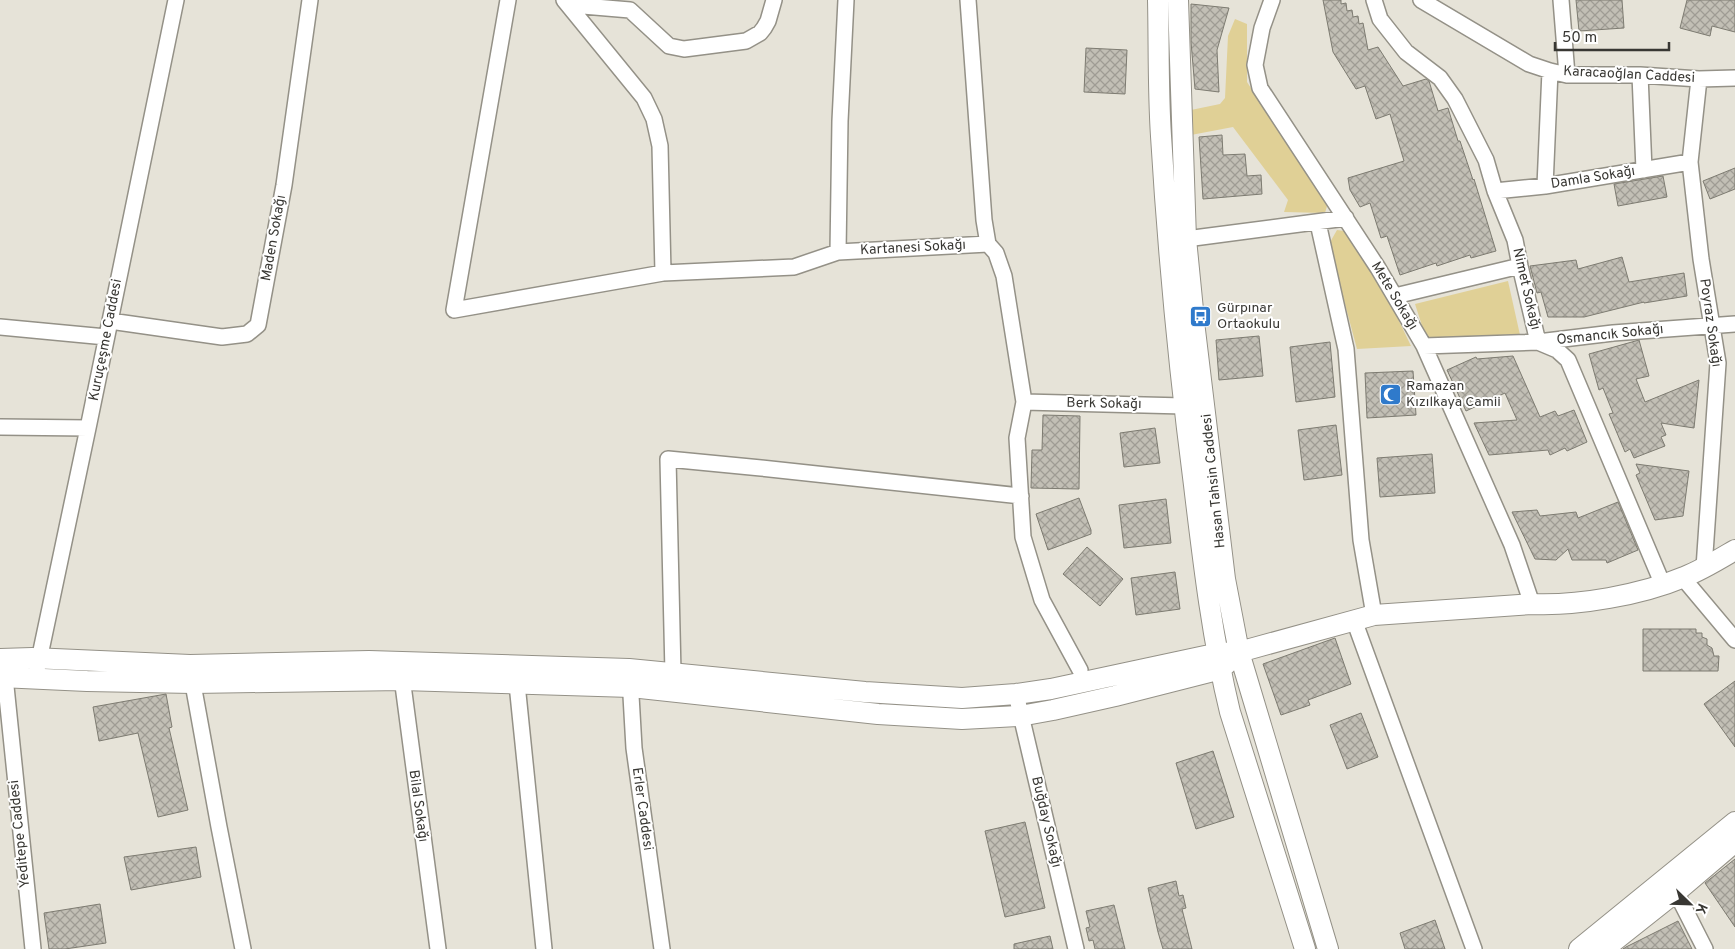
<svg xmlns="http://www.w3.org/2000/svg" width="1735" height="949" font-family="Overpass,sans-serif">
<style>
.green{fill:#e0d096}
.building{fill:url(#building-cross-hatch);stroke:#7d7b71}
.lines{fill:none;stroke-linecap:round;stroke-linejoin:round}
.minor-casing{stroke:#949187;stroke-width:18}
.major-casing{stroke:#949187;stroke-width:22}
.minor{stroke:#fff;stroke-width:15}
.major{stroke:#fff;stroke-width:20}
.labels{text-anchor:middle;dominant-baseline:central;stroke-width:4;stroke-linejoin:round;paint-order:stroke}
.street-label{font-size:14px;fill:#383733;stroke:#fff}
.poi-label{font-size:14px;fill:#383733;stroke:#fff;text-anchor:start}
</style>
<defs>
<pattern id="building-cross-hatch" width="8" height="8" patternUnits="userSpaceOnUse" patternTransform="scale(1.25)"><rect width="8" height="8" fill="#c2bfb5"/><path d="M0 0l8 8M0 8l8-8" fill="none" stroke="#9f9c94"/></pattern>
</defs>
<rect width="100%" height="100%" fill="#e6e3d8"/>
<!-- green -->
<path class="green" d="M1235 19 1247 24V82L1327 206 1325 213 1284 212 1288 200 1233 127 1191 135V110L1220 104 1225 98 1228 36Z
M1337 230 1344 231 1388 298 1411 346 1357 349 1329 244Z
M1508 281 1520 335 1426 338 1415 304Z"/>
<!-- building -->
<path class="building" d="M1323 0H1341V4L1346 3 1347 11 1352 10 1353 17 1358 16 1359 24 1363 23 1368 50 1378 47 1403 86 1426 79 1429 81 1438 111 1448 108 1458 141H1460L1473 180 1474 179 1496 251 1471 258 1470 255 1437 266 1436 263 1400 275 1387 236 1381 238 1370 203 1360 207 1350 190 1348 178 1404 161 1390 114 1376 119 1365 86 1356 89 1333 52Z
M1576 0H1622L1624 28 1579 31Z
M1687 0H1735V32L1712 26 1710 36 1680 28Z
M1191 4 1229 8 1217 50 1219 92 1195 89 1191 42Z
M1086 48 1127 50 1125 94 1084 92Z
M1222 135 1223 155 1245 154 1247 176 1261 175 1262 194 1203 199 1199 137Z
M1735 168V189L1710 199 1703 181Z
M1663 176 1667 197 1618 206 1614 184Z
M1622 257 1629 282 1684 273 1687 296 1644 303V302L1584 317H1548L1541 292 1537 293 1530 266 1576 260 1578 269Z
M1259 336 1263 376 1219 380 1216 340Z
M1639 340 1649 376 1636 379 1645 402 1699 380 1694 428 1661 423 1666 435 1661 437 1665 446 1634 458 1630 449 1625 452 1609 414 1613 413 1603 388 1599 390 1589 354Z
M1330 342 1335 397 1296 402 1290 347Z
M1513 356 1540 417 1555 411 1558 416 1574 410 1587 442 1567 451 1565 448 1550 455 1548 450 1489 455 1474 423 1517 420 1505 393 1466 411 1447 370 1476 357 1477 359Z
M1413 371 1416 415 1367 418 1365 373Z
M1043 415 1080 416 1079 489 1031 488 1032 450H1042Z
M1336 425 1342 475 1304 480 1298 430Z
M1155 428 1160 463 1124 467 1120 433Z
M1432 454 1435 493 1380 497 1377 458Z
M1636 464 1689 471 1683 516 1655 520 1636 475 1640 473Z
M1079 498 1091 530V534L1048 550 1036 514Z
M1166 499 1171 543 1124 548 1119 505Z
M1618 502 1638 550 1607 563 1606 560H1572L1568 549 1556 560 1535 559 1512 512 1537 510 1540 516 1576 512 1578 518Z
M1087 547 1123 579 1100 606 1063 574Z
M1175 572 1180 609 1136 615 1131 578Z
M1643 629H1696V633H1702V637L1707 639V645L1712 648 1714 656H1719L1718 671H1643Z
M1335 638 1351 684 1308 700 1310 705 1281 715 1263 664Z
M1735 681V747L1704 704Z
M166 694 172 727 169 728 188 810 158 817 138 733 99 741 93 707Z
M1361 713 1378 757 1347 769 1330 725Z
M1213 751 1234 817 1196 829 1176 763Z
M1025 822 1045 908 1005 917 985 831Z
M196 847 201 877 131 890 124 857Z
M1735 859V927L1705 883Z
M1176 881 1179 896 1183 895 1186 908 1182 909 1192 949H1163L1158 932 1148 888Z
M100 904 106 943 65 949H49L44 913Z
M1114 905 1125 949H1095L1093 940 1089 941 1086 928 1090 927 1086 911Z
M1435 920 1445 949H1405L1400 933Z
M1678 921 1692 949H1623L1626 947Z
M1050 936 1053 949H1014V944Z"/>
<g class="lines">
<defs>
<path id="minor" d="M508 0 454 310 663 273 794 267 838 252 988 244
M564 0 644 98 654 119 660 146 663 273
M575 0 583 6 630 10 669 46 684 49 746 41 760 33 764 28 768 21 774 0
M968 0 984 220 988 244 996 253 1004 276 1024 402 1017 438 1023 537 1042 600 1080 670
M1272 0 1262 28 1255 65 1260 88 1378 268 1424 346 1512 545 1532 604
M1374 0 1380 19 1406 52 1440 78 1455 99 1486 160 1495 191 1515 240 1520 266 1538 342 1557 350 1568 360 1663 585
M1421 0 1529 64 1550 71 1567 75H1640L1699 79 1735 78
M1561 0 1567 75
M1640 75 1644 170
M1699 79 1690 162 1701 259 1718 363 1704 568
M1545 186 1550 71
M1495 191 1545 186 1690 162
M1318 223 1346 349 1361 540 1374 615
M1186 239 1346 218
M838 252 840 121 846 0
M1395 296 1520 266
M110 321 222 337 247 334 258 325 284 185 310 0
M0 327 106 337
M1424 346 1538 342 1613 333 1735 324
M1024 402 1184 406
M0 427 88 428
M1683 578 1735 640
M1354 620 1474 949
M4 667 33 949
M401 670 438 949
M191 673 219 827 243 949
M673 673 668 459 761 468 1021 496
M630 678 634 748 662 949
M35 679 88 428 176 0
M517 684 544 949
M1016 694 1076 949
M1676 892 1705 949"/>
<path id="major" d="M1158 0C1159 45 1158 91 1161 136 1168 252 1179 369 1194 485 1203 560 1212 638 1230 712L1305 949
M1178 0 1186 239 1195 330 1225 579 1239 652 1328 949
M0 659 32 658 190 665 369 661 629 669 865 692 962 698 1016 694 1051 689 1219 653 1239 652 1374 615 1532 604C1578 606 1641 595 1684 577 1702 570 1718 560 1735 550
M0 677 87 681 193 683 402 680 631 687 878 714 962 719 1020 716 1053 710 1115 696 1221 669 1239 652
M1579 949 1735 822
M1604 949 1676 892 1735 842"/>
</defs>
<!-- minor casing -->
<use href="#minor" class="minor-casing"/>
<!-- major casing -->
<use href="#major" class="major-casing"/>
<!-- minor -->
<use href="#minor" class="minor"/>
<!-- major -->
<use href="#major" class="major"/>
</g>
<!-- icons -->
<defs>
<symbol id="bus-square" viewBox="-11 -11 22 22"><rect x="-9" y="-9" width="18" height="18" rx="4" fill="#2f7acb" stroke="#fff"/><path d="M-5-6H5V4H4V6H2V4H-2V6H-4V4H-5ZM-3.5-4V0h7V-4ZM-3.5 1.2v1.5H-2V1.2ZM2 1.2v1.5H3.5V1.2Z" fill="#fff"/></symbol>
<symbol id="mosque-square" viewBox="-11 -11 22 22"><rect x="-9" y="-9" width="18" height="18" rx="4" fill="#2f7acb" stroke="#fff"/><path d="M3.5-4.9A6 6 0 1 0 3.5 4.9A5 5 0 1 1 3.5-4.9Z" fill="#fff"/></symbol>
</defs>
<g fill-rule="evenodd">
<use href="#bus-square" x="1188" y="304" width="25" height="25"/>
<use href="#mosque-square" x="1378" y="382" width="25" height="25"/>
</g>
<g class="labels">
<!-- street labels -->
<g class="street-label">
<text transform="translate(1629 75) rotate(3)">Karacaoğlan Caddesi</text>
<text transform="translate(1593 178) rotate(-9)">Damla Sokağı</text>
<text transform="translate(274 238) rotate(-80)">Maden Sokağı</text>
<text transform="translate(913 248) rotate(-3)">Kartanesi Sokağı</text>
<text transform="translate(1526 289) rotate(77)">Nimet Sokağı</text>
<text transform="translate(1394 296) rotate(59)">Mete Sokağı</text>
<text transform="translate(1710 323) rotate(82)">Poyraz Sokağı</text>
<text transform="translate(1610 335) rotate(-6)">Osmancık Sokağı</text>
<text transform="translate(106 340) rotate(-79)">Kuruçeşme Caddesi</text>
<text transform="translate(1104 404) rotate(1)">Berk Sokağı</text>
<text transform="translate(1214 481) rotate(-96)">Hasan Tahsin Caddesi</text>
<text transform="translate(418 806) rotate(82)">Bilal Sokağı</text>
<text transform="translate(642 809) rotate(82)">Erler Caddesi</text>
<text transform="translate(1046 822) rotate(77)">Buğday Sokağı</text>
<text transform="translate(20 834) rotate(-96)">Yeditepe Caddesi</text>
</g>
<!-- poi labels -->
<g class="poi-label">
<text x="1217" y="308">Gürpınar<tspan x="1217" dy="16">Ortaokulu</tspan></text>
<text x="1406" y="386">Ramazan<tspan x="1406" dy="16">Kızılkaya Camii</tspan></text>
</g>
</g>
<!-- north arrow -->
<g transform="translate(1690 904) rotate(113)" stroke="#ffffff" stroke-width="4" paint-order="stroke">
<path d="M0-4L9 19L0 12L-9 19Z" fill="#383733"/>
<text y="-8" font-size="14" font-weight="bold" text-anchor="middle" fill="#383733">K</text>
</g>
<!-- scale -->
<path d="M1555 42v8h114v-8" fill="none" stroke="#383733" stroke-width="2.5"/>
<text x="1562" y="42" font-size="15" fill="#383733" stroke="#ffffff" stroke-width="4" paint-order="stroke">50 m</text>
</svg>
